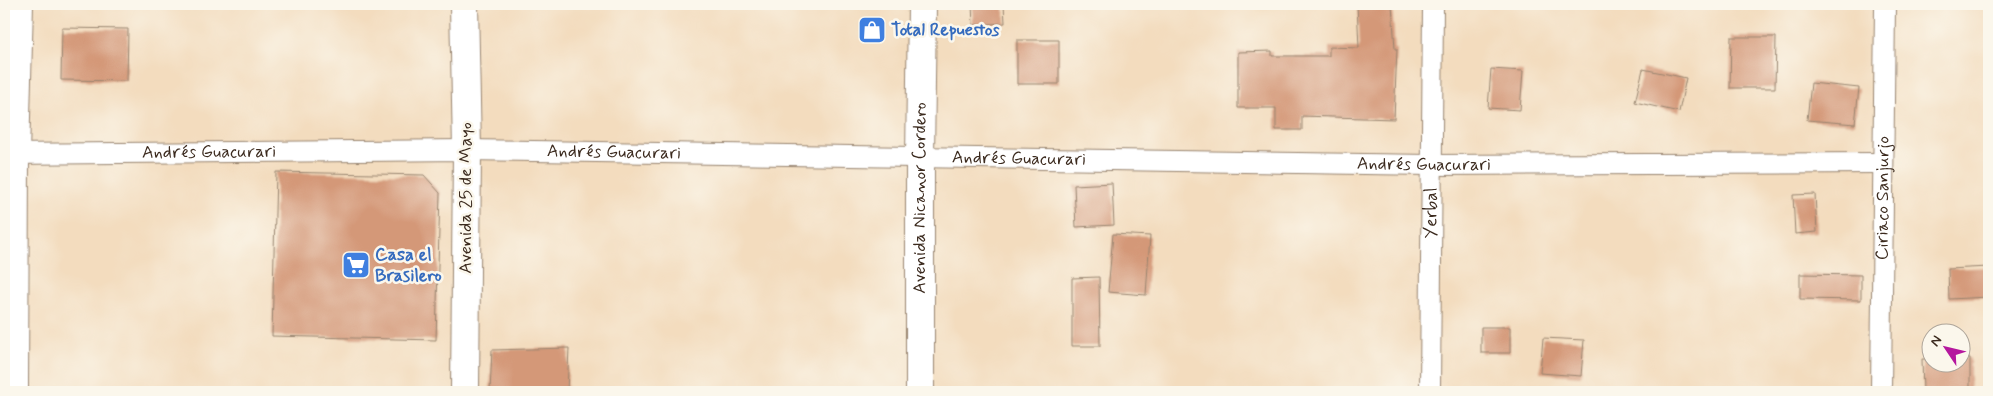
<svg xmlns="http://www.w3.org/2000/svg" width="1993" height="396" font-family="Mynerve,sans-serif">
<style>
.building{fill:#d49878}
.lines{fill:none;stroke-linecap:round;stroke-linejoin:round}
.minor-casing{stroke:#97836e;stroke-width:22}
.secondary-casing{stroke:#97836e;stroke-width:30}
.minor{stroke:#fff;stroke-width:20}
.secondary{stroke:#fff;stroke-width:28}
.labels{text-anchor:middle;dominant-baseline:central;stroke-width:5;stroke-linejoin:round;paint-order:stroke}
.shop-label{font-size:18px;font-weight:bold;fill:#366cbe;stroke:#fbf7ec;text-anchor:start}
.street-label{font-size:18px;fill:#3b2a1e;stroke:#fbf7ec}
</style>
<rect width="100%" height="100%" fill="#fbf7ec"/>
<filter id="ink" filterUnits="userSpaceOnUse"><feTurbulence type="fractalNoise" baseFrequency=".02" numOctaves="2"/><feDisplacementMap in="SourceGraphic" scale="10" xChannelSelector="R" yChannelSelector="G"/><feConvolveMatrix kernelMatrix="1 2 1 2 8 2 1 2 1" color-interpolation-filters="sRGB"/></filter>
<filter id="wash" filterUnits="userSpaceOnUse"><feTurbulence type="fractalNoise" baseFrequency=".0096" numOctaves="4" result="noise"/><feDisplacementMap in="SourceGraphic" scale="20" xChannelSelector="R" yChannelSelector="G"/><feGaussianBlur stdDeviation="1.12" result="paint"/><feColorMatrix in="noise" values="0 0 0 0 0 0 0 0 0 0 0 0 0 0 0 0 0 1.4 0 .05"/><feComposite in="paint" operator="in"/></filter>
<g filter="url(#wash)">
<rect width="100%" height="100%" fill="#f3dcbe"/>
<g id="blocks">
<!-- building -->
<path class="building" d="M972 4H1004L1005 23 973 25Z
M1357 4H1392L1395 49H1397L1394 119 1302 116V130H1276V108H1238V52L1272 51V56H1329V47L1359 48Z
M62 28 128 29 127 81 61 80Z
M1731 37H1776L1775 88H1730Z
M1017 40H1059V84H1017Z
M1491 69 1523 71 1520 110 1488 108Z
M1643 69 1686 78 1679 112 1635 102Z
M1811 83 1859 88 1855 124 1807 120Z
M276 172 424 175 440 193 436 340 272 336Z
M1112 183 1114 225 1076 227 1074 185Z
M1815 194 1817 232 1795 234 1793 195Z
M1113 234 1150 236 1146 295 1108 292Z
M1989 267V297L1949 299 1948 269Z
M1800 274 1861 275V300L1800 299Z
M1099 277 1100 346H1072V278Z
M1481 327H1510V353H1481Z
M1543 338 1584 340 1581 376 1540 373Z
M569 348 567 392H490L492 350Z
M1960 358H1970V392H1923L1922 359H1930V364H1960Z"/>
</g>
</g>
<g filter="url(#ink)">
<use href="#blocks" fill-opacity="0" stroke="#97836e" stroke-width="1"/>
<g class="lines">
<defs>
<g id="minor">
<path id="s1" d="M4 154 467 150 1431 165 1883 163"/>
<path id="s2" d="M1430 392 1433 4"/>
<path id="s3" d="M1881 392 1885 4"/>
</g>
<g id="secondary">
<path d="M464 4 467 150 465 392"/>
<path d="M14 392 15 155 19 4"/>
<path id="s4" d="M920 392V158L922 4"/>
</g>
</defs>
<!-- minor casing -->
<use href="#minor" class="minor-casing"/>
<!-- secondary casing -->
<use href="#secondary" class="secondary-casing"/>
<!-- minor -->
<use href="#minor" class="minor"/>
<!-- secondary -->
<use href="#secondary" class="secondary"/>
</g>
</g>
<!-- icons -->
<defs>
<symbol id="shop-square" viewBox="-11 -11 22 22"><rect x="-9" y="-9" width="18" height="18" rx="4" fill="#3f7fe0" stroke="#fbf7ec"/><path d="M-5-2.5h2.3a2.7 3.5 0 0 1 5.4 0H5L5.5 6h-11ZM-1.5-2.5h3a1.5 2.3 0 0 0-3 0Z" fill="#fff"/></symbol>
<symbol id="supermarket-square" viewBox="-11 -11 22 22"><rect x="-9" y="-9" width="18" height="18" rx="4" fill="#3f7fe0" stroke="#fbf7ec"/><path d="M-6-5.5h2.5l.6 2H6L4.5 2H-2.5L-4.4-4H-6ZM-1.5 3.2a1.3 1.3 0 1 0 .1 0ZM3 3.2a1.3 1.3 0 1 0 .1 0Z" fill="#fff"/></symbol>
</defs>
<g fill-rule="evenodd">
<use href="#shop-square" x="856" y="14" width="32" height="32"/>
<use href="#supermarket-square" x="340" y="249" width="32" height="32"/>
</g>
<g class="labels">
<!-- shop labels -->
<g class="shop-label">
<text x="891" y="30">Total Repuestos</text>
<text x="375" y="255">Casa el<tspan x="375" dy="21">Brasilero</tspan></text>
</g>
<!-- street labels -->
<g class="street-label">
<text stroke="none"><textPath href="#s1" startOffset="205">Andrés Guacurari</textPath></text>
<text stroke="none"><textPath href="#s1" startOffset="610">Andrés Guacurari</textPath></text>
<text stroke="none"><textPath href="#s1" startOffset="1015">Andrés Guacurari</textPath></text>
<text stroke="none"><textPath href="#s1" startOffset="1420">Andrés Guacurari</textPath></text>
<text transform="translate(466 198) rotate(-90)">Avenida 25 de Mayo</text>
<text stroke="none"><textPath href="#s4" startOffset="194">Avenida Nicanor Cordero</textPath></text>
<text stroke="none"><textPath href="#s3" startOffset="194">Ciriaco Sanjurjo</textPath></text>
<text stroke="none"><textPath href="#s2" startOffset="179">Yerbal</textPath></text>
</g>
</g>
<!-- margin -->
<rect width="1993" height="396" fill="none" stroke="#fbf7ec" stroke-width="20"/>
<!-- north arrow -->
<g transform="translate(1946 348) rotate(305)"><circle r="24" fill="#fbf7ec" stroke="#aea59a"/>
<path d="M0-4L9 19L0 12L-9 19Z" fill="#b5179e"/>
<text y="-8" font-size="14" font-weight="bold" text-anchor="middle" fill="#3b2a1e">N</text>
</g>
</svg>
